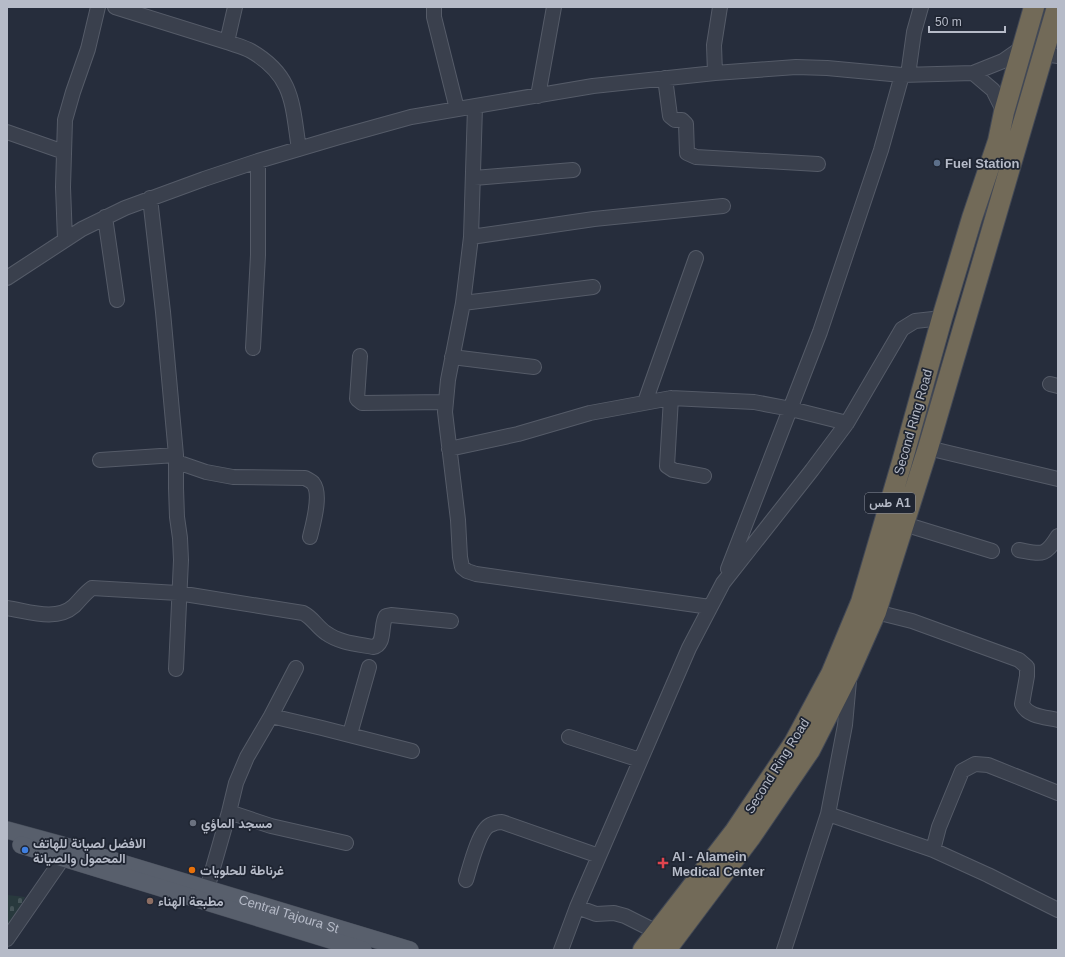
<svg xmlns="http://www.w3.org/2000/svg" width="1065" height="957" font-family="Arial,Vazirmatn,sans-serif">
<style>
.cemetery{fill:url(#cemetery-stones)}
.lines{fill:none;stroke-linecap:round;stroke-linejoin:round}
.minor-casing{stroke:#555b68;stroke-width:16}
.major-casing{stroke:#434956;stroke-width:18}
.highway-casing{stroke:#424855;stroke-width:22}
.minor{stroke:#3a404d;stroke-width:14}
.major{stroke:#585f6c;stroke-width:17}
.highway{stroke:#726a58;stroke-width:20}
.service-dot{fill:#5c6f8a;stroke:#1f2532;stroke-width:1.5}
.worship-dot{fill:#6b7280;stroke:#1f2532;stroke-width:1.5}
.shop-dot{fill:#3f7fe0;stroke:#1f2532;stroke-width:1.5}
.health-dot{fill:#e0444e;stroke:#1f2532;stroke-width:1.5}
.food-dot{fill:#e8710a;stroke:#1f2532;stroke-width:1.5}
.education-dot{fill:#8d6e63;stroke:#1f2532;stroke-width:1.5}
.labels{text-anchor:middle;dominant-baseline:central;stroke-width:3.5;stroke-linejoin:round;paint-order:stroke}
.shield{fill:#1f2532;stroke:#898e9b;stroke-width:1}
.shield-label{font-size:12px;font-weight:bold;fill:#b6bbc8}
.poi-label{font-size:13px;font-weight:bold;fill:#b6bbc8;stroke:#1f2532;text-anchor:start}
.street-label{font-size:13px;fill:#b6bbc8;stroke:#1f2532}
</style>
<defs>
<pattern id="cemetery-stones" width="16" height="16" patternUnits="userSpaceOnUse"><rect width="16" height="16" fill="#28393d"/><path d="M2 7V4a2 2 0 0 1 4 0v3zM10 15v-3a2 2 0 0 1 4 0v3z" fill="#455458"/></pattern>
</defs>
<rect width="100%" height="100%" fill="#262d3c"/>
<!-- cemetery -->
<path class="cemetery" d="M7 895 25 897 7 931Z"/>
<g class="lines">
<defs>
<path id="minor" d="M115 7 227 42
M235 7 227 42C235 45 244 47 251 51 294 76 292 104 299 149
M434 7V17L457 109
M1043 54 1058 56
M715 73 714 45 720 7
M973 73 993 90 1004 112
M908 75 914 32 921 7
M665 78 670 116 675 120H682L686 124 687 153 696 157 818 164
M538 96 554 7
M475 107 471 237 463 303 448 380 445 412 458 520 460 557 462 567 467 571 476 574 710 607
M7 132 64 152
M474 178 573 170
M150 198 163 312 176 455V488L177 517 180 538 181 560 176 669
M105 217 117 300
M471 237 594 219 723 206
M65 240 63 187 65 120 73 92 88 49 98 7
M7 278 82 229 125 208 204 179 258 161 339 137 411 117 593 86 715 73 796 67 827 68 902 75 973 73 1003 61 1023 47
M463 303 593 287
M253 348 258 255V161
M360 356 357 399 362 403 445 402
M452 357 534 367
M1050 384 1058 386
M671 398 667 466 673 470 704 476
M645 402 696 258
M928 448 1058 479
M449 449 518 434 590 413 671 398 754 402 791 409 847 423
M100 460 176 455
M177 462 206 472 233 477 305 478C307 479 311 481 313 483 322 494 313 524 310 537
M904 524 992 551
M1019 550C1042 554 1045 557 1058 536
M728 569 820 332 881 150 902 75
M7 608C28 611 56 622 74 606 80 600 85 593 92 588L178 593 303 613C313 618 317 627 326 633 340 643 357 644 373 647 386 645 380 625 386 616L391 615 451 621
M876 612 912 621 1019 660 1027 667V676L1022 704C1028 717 1045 717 1058 720
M271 716 322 728 412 751
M350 734 369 667
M569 737 640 760
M229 812 271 826 346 843
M828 814 933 850 988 875 1058 910
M933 850 939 827 962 771 975 764 988 765 1058 793
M466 880C470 867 479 830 490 825 494 823 499 822 502 822L599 856
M207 889 229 812 236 783 247 757 271 716 296 668
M577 907 596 914 614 913 625 916 657 932
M7 939 63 858
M561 950 577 907 689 648 723 583 812 470 847 423 902 329 915 321 942 318
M784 950 828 814 845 725 849 681"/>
<g id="major">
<path id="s1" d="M7 830 62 845 410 950"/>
<path d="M21 845 363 950"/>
</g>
<path id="highway" d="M643 950 735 831 794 743 831 674 861 602 902 462 942 318 972 218 998 141 1004 112 1034 7
M666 950 750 838 810 750 849 673 876 612 928 448 1057 7"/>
</defs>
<!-- minor casing -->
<use href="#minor" class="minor-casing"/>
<!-- major casing -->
<use href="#major" class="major-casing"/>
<!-- highway casing -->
<use href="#highway" class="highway-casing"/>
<!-- minor -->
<use href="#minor" class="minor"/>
<!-- major -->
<use href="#major" class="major"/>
<!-- highway -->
<use href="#highway" class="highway"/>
</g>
<!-- markers -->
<circle class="service-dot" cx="937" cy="163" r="4"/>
<circle class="worship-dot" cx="193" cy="823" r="4"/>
<circle class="shop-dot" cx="25" cy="850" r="4"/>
<path class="health-dot" d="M661 857h4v4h4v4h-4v4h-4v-4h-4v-4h4z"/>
<circle class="food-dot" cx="192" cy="870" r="4"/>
<circle class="education-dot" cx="150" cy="901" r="4"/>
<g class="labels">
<!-- shield labels -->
<rect class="shield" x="865" y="493" width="50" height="20" rx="3"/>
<g class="shield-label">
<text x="890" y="503">طس A1</text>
</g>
<!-- poi labels -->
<g class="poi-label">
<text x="945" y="163">Fuel Station</text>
<text x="201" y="823">مسجد الماؤي</text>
<text x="33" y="843">الافضل لصيانة للهاتف<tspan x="33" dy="15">المحمول والصيانة</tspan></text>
<text x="672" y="856">Al - Alamein<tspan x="672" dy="15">Medical Center</tspan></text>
<text x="200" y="870">غرناطة للحلويات</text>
<text x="158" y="901">مطبعة الهناء</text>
</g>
<!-- street labels -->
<g class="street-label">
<text transform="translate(913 422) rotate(-74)">Second Ring Road</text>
<text transform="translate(777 766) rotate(-58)">Second Ring Road</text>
<text stroke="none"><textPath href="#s1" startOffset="294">Central Tajoura St</textPath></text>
</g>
</g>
<!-- border -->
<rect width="1065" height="957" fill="none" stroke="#b6bbc8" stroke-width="16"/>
<!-- scale -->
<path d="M929 26v6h76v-6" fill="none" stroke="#b6bbc8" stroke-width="2"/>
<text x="935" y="26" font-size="12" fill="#b6bbc8" stroke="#1f2532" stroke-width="3" paint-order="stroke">50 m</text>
</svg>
